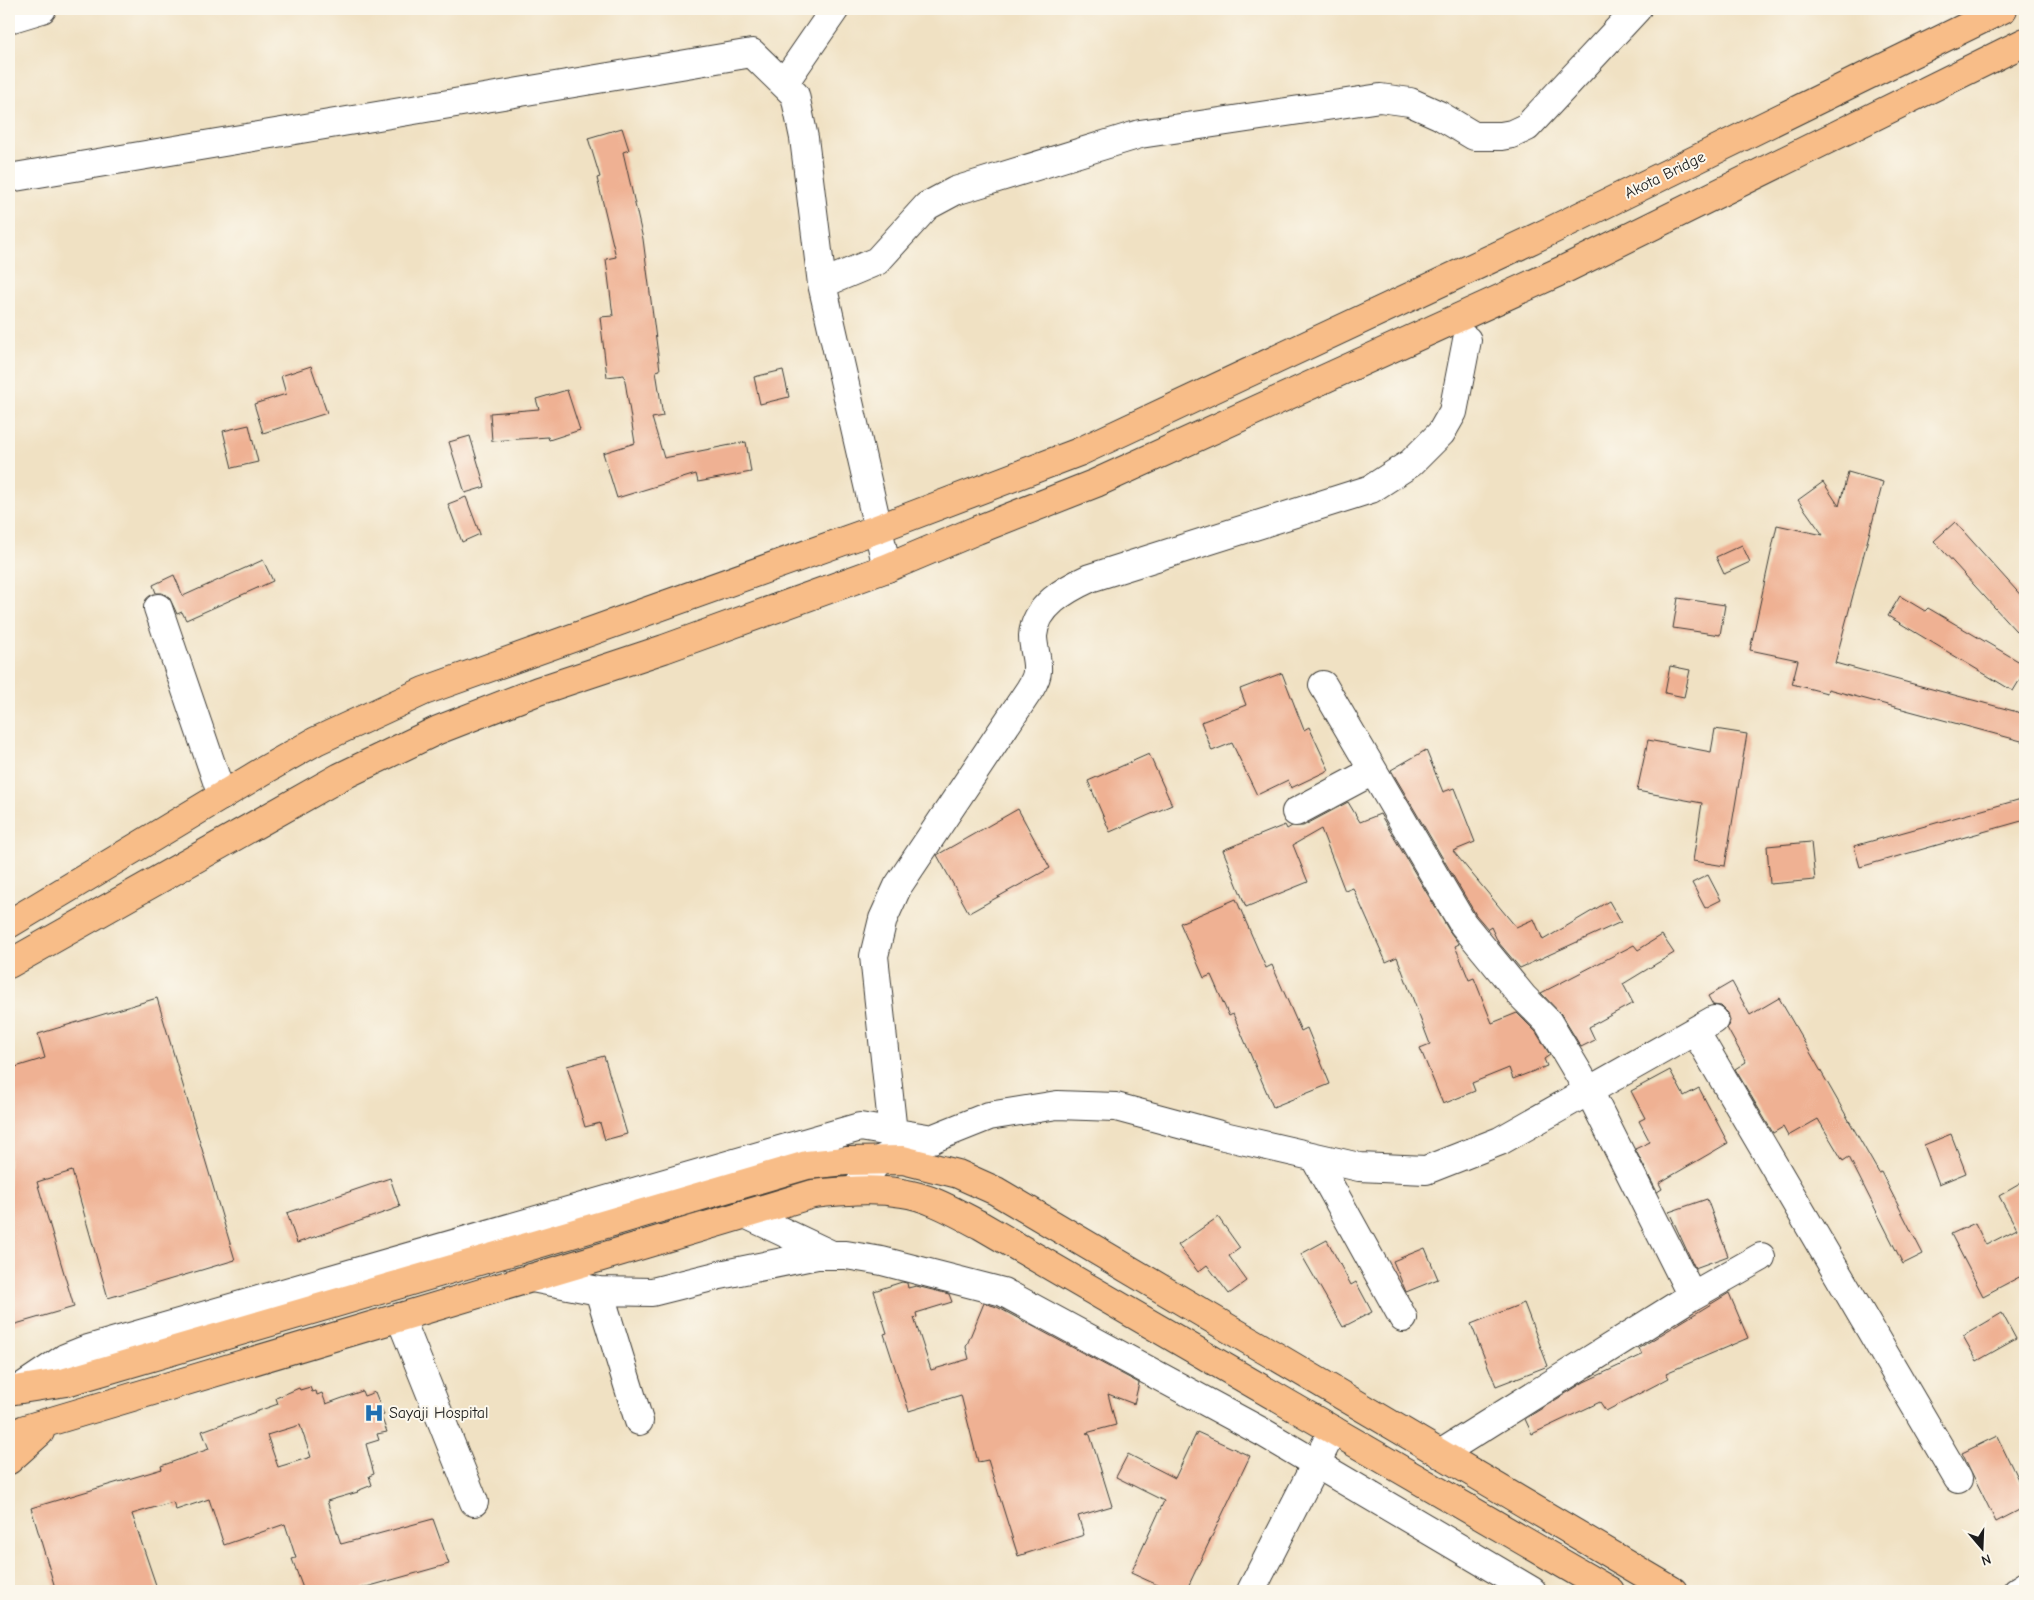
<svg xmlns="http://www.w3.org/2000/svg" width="2034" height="1600" font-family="'Comic Neue',sans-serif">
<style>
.building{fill:#efb193;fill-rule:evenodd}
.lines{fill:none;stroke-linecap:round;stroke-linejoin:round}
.minor-casing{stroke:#3c3a35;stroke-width:30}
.major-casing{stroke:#3c3a35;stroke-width:30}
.highway-casing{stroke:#3c3a35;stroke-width:30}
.minor{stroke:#fff;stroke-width:28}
.major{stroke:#f8bd88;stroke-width:28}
.highway{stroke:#f8bd88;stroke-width:28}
.labels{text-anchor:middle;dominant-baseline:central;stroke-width:4;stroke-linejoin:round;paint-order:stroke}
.street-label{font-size:16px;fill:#1c1c1c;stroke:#fbf7ec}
.poi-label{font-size:16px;fill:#1c1c1c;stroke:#fbf7ec;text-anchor:start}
</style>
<rect width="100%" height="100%" fill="#fbf7ec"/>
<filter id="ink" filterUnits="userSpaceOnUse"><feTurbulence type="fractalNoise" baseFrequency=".02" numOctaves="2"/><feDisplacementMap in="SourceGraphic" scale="10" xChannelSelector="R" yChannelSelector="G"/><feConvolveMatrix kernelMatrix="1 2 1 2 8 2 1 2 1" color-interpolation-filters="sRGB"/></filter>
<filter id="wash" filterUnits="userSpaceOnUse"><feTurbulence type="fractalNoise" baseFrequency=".0096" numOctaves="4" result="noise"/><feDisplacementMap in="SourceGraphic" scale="20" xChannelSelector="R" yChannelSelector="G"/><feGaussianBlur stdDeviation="1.12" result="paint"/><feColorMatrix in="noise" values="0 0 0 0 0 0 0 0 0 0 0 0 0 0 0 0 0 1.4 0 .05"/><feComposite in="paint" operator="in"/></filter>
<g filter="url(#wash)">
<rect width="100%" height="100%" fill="#f0e1c3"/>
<g id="blocks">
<!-- building -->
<path class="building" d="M622 128 629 150 623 152 643 239 660 370 656 371 663 416 652 418 664 458 746 442 751 472 698 482 696 474 617 498 603 453 635 443 624 375 607 377 600 317 613 316 606 259 616 257 597 178 600 177 588 138Z
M311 366 327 413 263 433 254 404 286 394 281 376Z
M783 370 789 397 760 404 754 377Z
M567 390 580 430 549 440 548 437 492 441 490 413 539 409 536 399Z
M249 425 258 462 232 468 223 431Z
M470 436 485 487 465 493 449 442Z
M1848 472 1883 482 1835 663 2025 714V742L1828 689 1827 693 1792 684 1798 660 1750 650 1777 525 1823 535 1798 500 1823 482 1839 506Z
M466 497 480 534 462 542 448 504Z
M1955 522 2025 600V641L1934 541Z
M1742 545 1750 562 1724 574 1716 557Z
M263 560 273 581 186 620 182 612 177 614 169 597 162 593H156L153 585 174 575 183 596Z
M1900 596 1925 611 1928 608 2025 665V671L2013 691 1888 616Z
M1678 598 1725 605 1720 635 1673 628Z
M1670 666 1690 670 1684 697 1665 693Z
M1282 673 1304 730 1309 727 1329 770 1291 788 1288 780 1257 795 1232 743 1212 751 1201 722 1246 705 1240 689Z
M1715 729 1747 734 1725 866 1693 861 1702 803 1637 791 1648 740 1711 752Z
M1426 750 1443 792 1454 788 1475 842 1453 851 1516 927 1534 919 1543 940 1609 901 1621 922 1520 968 1498 942 1491 927 1488 929 1476 915 1391 770Z
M1149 754 1172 805 1110 832 1088 781Z
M2025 798V820L1860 867 1854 846Z
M1348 802 1360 822 1380 814 1450 932 1459 944 1455 946 1469 980 1474 978 1492 1023 1517 1013 1536 1032 1550 1055 1544 1059 1547 1066 1513 1079 1509 1068 1472 1083 1475 1091 1443 1104 1420 1048 1430 1044 1397 957 1386 962 1353 888 1345 891 1321 829 1293 845 1308 882 1246 907 1223 850 1285 825 1287 829 1292 826H1303Z
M1018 809 1050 868 969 913 937 855Z
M1811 842 1815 880 1770 884 1767 846Z
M1708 875 1721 900 1705 908 1692 883Z
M1236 899 1266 968 1272 965 1301 1031 1307 1028 1330 1084 1273 1107 1233 1014 1229 1016 1211 975 1204 978 1180 923Z
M1662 935 1674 953 1623 984 1633 1003 1589 1027 1595 1040 1581 1047 1561 1014 1541 993 1634 945 1638 950Z
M1732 982 1750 1015 1779 998 1879 1173 1881 1172 1923 1254 1903 1264 1849 1157 1843 1161 1818 1119 1788 1136 1783 1127 1773 1133 1735 1069 1746 1062 1727 1028 1730 1021 1728 1013 1721 1006 1713 1005 1708 996Z
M157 998 235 1260 108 1298 72 1171 37 1182 74 1307 9 1326V1069L45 1058 38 1034Z
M604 1056 627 1134 605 1140 600 1123 585 1127 567 1066Z
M1670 1070 1684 1096 1699 1088 1728 1143 1659 1183 1662 1189 1657 1192 1635 1149 1650 1142 1639 1121 1645 1118 1631 1091Z
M1951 1134 1966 1173 1939 1184 1924 1145Z
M390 1178 400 1207 297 1243 287 1213Z
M2025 1181V1274L1983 1296 1951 1234 1975 1223 1986 1245 2017 1229 1999 1196Z
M1707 1199 1728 1256 1695 1268 1669 1212Z
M1218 1217 1240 1248 1229 1256 1247 1281 1229 1294 1207 1265 1198 1272 1178 1245Z
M1327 1240 1351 1285 1356 1282 1372 1312 1343 1327 1301 1254Z
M1425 1248 1438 1279 1406 1292 1393 1261Z
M902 1282 907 1283 908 1288 916 1286 949 1294 952 1302 916 1313 917 1317 914 1318 931 1370 969 1359 966 1347 984 1303 997 1307 1139 1383 1134 1404 1108 1394 1116 1425 1086 1433 1090 1435 1112 1506 1078 1516 1084 1535 1018 1556 988 1460 978 1462 961 1395 909 1411 884 1334 887 1333 874 1291Z
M1729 1293 1748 1338 1666 1373 1669 1378 1606 1411 1600 1402 1532 1434 1525 1419 1584 1382 1642 1355 1639 1348Z
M1524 1303 1548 1366 1496 1386 1471 1324Z
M2002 1313 2016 1339 1977 1361 1963 1336Z
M310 1387 312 1392 316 1391 317 1395 322 1393 326 1404 362 1391 364 1396 375 1392 384 1415 381 1416 387 1432 377 1434 379 1440 366 1444 374 1474 369 1476 372 1485 357 1491 358 1492 327 1501 341 1544 433 1519 449 1564 352 1591H304L292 1559 296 1558 285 1524 224 1545 209 1499 176 1510 173 1502 132 1514 158 1591H56L31 1508 162 1469 161 1466 209 1449 202 1431 278 1404 276 1398 299 1388 300 1390ZM300 1425 311 1457 278 1467 267 1435Z
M1197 1432 1250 1456 1186 1591H1171L1131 1573 1164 1501 1116 1477 1128 1454 1175 1478Z
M1997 1436 2025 1494V1507L1996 1522 1962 1453Z"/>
</g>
</g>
<g filter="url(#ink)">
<use href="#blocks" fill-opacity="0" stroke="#3c3a35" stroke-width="1"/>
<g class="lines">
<defs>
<path id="minor" d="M9 19 42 9
M784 83 835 9
M9 178 752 53 795 95 804 138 822 284 887 568
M822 284 877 261 927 206 955 191 1140 134 1380 98 1410 102 1439 115 1474 136H1501L1512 134 1527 127 1637 9
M158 608 222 796
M1323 685 1463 924 1523 997 1548 1022 1589 1091 1692 1296
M1296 812 1373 771
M1695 1031 1958 1479
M893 1133 874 956 883 919 898 886 1030 689C1033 684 1037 677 1037 671 1038 659 1033 648 1033 636 1035 606 1066 589 1090 578L1371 489 1411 463 1441 433 1453 412 1467 340
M1314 1157 1403 1318
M855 1190 879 1160 989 1116 1057 1105 1116 1107 1224 1136 1359 1167 1426 1170 1500 1141 1714 1020
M745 1214 832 1255
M532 1278 599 1291 652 1292 720 1275 817 1255H846L882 1261 1003 1292 1264 1433 1532 1591
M599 1291 639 1421
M400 1317 474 1502
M19 1389 65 1358 85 1350 860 1127 933 1139
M1440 1454 1692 1296 1761 1257
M1251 1591 1333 1430
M2017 1591 2025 1586"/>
<path id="major" d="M9 924 263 771 316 741 424 691 877 529 1079 452 1546 233 2003 9
M9 964 340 777 438 730 538 691 664 649 887 568 977 530 1096 483 1563 270 2025 42"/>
<path id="highway" d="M9 1391 66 1382 807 1165 846 1161 903 1160 958 1174 996 1191 1673 1591
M9 1437 25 1429 813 1194C842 1191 872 1188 902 1193 930 1197 955 1212 980 1225L1610 1591
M9 1460 40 1432"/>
</defs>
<!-- minor casing -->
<use href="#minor" class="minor-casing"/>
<!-- major casing -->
<use href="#major" class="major-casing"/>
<!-- highway casing -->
<use href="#highway" class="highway-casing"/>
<!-- minor -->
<use href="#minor" class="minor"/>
<!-- major -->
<use href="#major" class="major"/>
<!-- highway -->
<use href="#highway" class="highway"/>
</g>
</g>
<!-- icons -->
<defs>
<symbol id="hospital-bare" viewBox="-9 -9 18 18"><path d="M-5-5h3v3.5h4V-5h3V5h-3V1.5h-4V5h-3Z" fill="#1f6fb2" stroke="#fbf7ec" stroke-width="2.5" paint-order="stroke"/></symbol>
</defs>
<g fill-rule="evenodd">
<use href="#hospital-bare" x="360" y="1399" width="28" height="28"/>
</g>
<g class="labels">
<!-- street labels -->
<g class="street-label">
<text transform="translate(1665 175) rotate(-26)">Akota Bridge</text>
</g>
<!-- poi labels -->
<g class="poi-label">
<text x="389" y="1413">Sayaji Hospital</text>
</g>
</g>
<!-- margin -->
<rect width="2034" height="1600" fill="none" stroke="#fbf7ec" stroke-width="30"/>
<!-- north arrow -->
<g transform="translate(1982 1548) rotate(161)" stroke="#fbf7ec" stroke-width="4" paint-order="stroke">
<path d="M0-4L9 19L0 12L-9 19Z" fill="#1c1c1c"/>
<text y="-8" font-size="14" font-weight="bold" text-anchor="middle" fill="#1c1c1c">N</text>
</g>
</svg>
